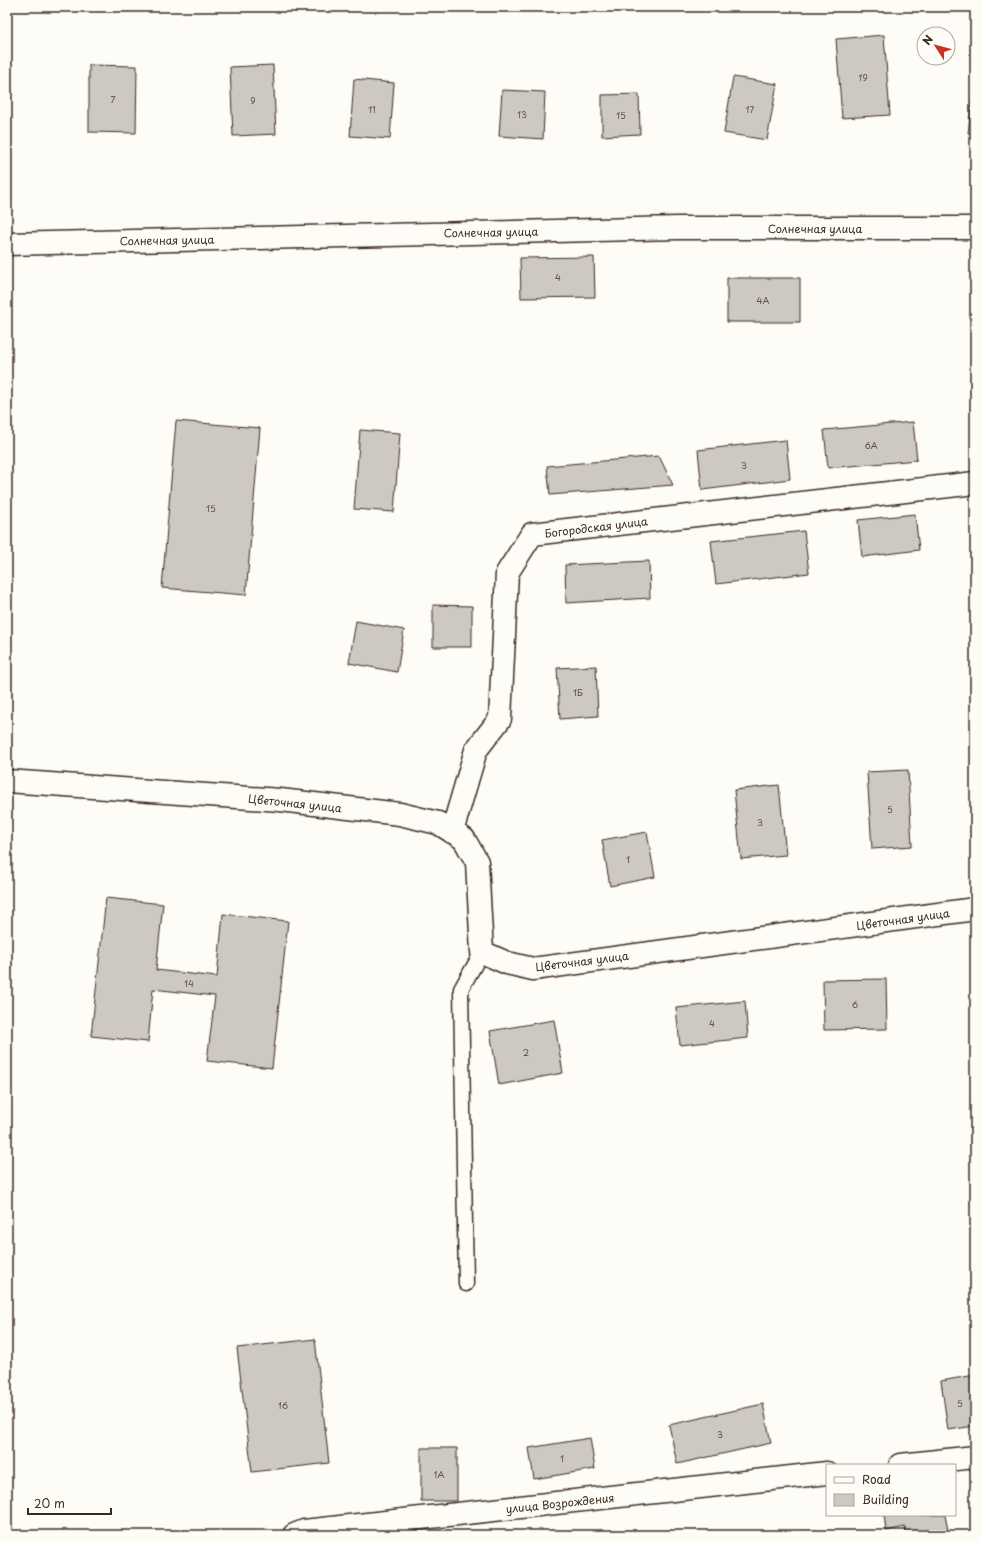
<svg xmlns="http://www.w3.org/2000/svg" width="982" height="1542" font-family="'Playpen Sans',sans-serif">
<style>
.building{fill:#cdc8c2;stroke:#3b2a1e}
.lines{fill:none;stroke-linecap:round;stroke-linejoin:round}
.lane-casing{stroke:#3b2a1e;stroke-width:17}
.street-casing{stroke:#3b2a1e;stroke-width:25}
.lane{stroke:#fdfcf7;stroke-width:14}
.street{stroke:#fdfcf7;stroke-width:22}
.labels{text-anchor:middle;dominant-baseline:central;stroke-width:3.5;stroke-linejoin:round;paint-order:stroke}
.number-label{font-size:9px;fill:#605247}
.street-label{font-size:11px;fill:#3b2a1e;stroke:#fdfcf7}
</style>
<rect width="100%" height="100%" fill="#fdfcf7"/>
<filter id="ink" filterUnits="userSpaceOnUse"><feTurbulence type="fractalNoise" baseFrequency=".025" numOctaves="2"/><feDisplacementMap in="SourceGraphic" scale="8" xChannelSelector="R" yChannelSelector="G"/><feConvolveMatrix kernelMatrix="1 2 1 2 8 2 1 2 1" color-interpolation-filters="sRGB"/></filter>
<g filter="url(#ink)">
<!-- building -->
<path class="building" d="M884 35 890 115 842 118 836 39Z
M89 65 137 66 136 133 89 132Z
M273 65 276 134 233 136 230 67Z
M733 77 777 84 767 140 724 133Z
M354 79 394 83 390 139 350 136Z
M974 83H975V134L968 133Z
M502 90 545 92 543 139 499 136Z
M639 94 640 134 602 136V95Z
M594 257 595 297 521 298 520 258Z
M727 278H800V322H727Z
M176 421 260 428 246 595 162 588Z
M913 422 917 460 828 468 824 430Z
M360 430 400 433 394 512 354 509Z
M786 440 790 479 702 490 698 450Z
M659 456 673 485 550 495 547 466Z
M915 514 919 550 862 557 858 520Z
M804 531 809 573 716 584 711 541Z
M649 561 650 598 566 603 565 565Z
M433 605 472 606V647H433Z
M356 621 404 630 397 672 349 663Z
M596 666 598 716 560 719 557 668Z
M908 770 912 846 872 849 867 772Z
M779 785 786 855 741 859 734 790Z
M647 832 655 877 610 886 602 840Z
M106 898 163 904 156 970 217 977 223 914 288 921 272 1068 207 1061 215 996 153 989 148 1042 91 1036Z
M886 979 887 1029 824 1030 823 980Z
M745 1001 748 1038 680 1045 676 1008Z
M554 1020 563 1073 499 1085 490 1031Z
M315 1339 329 1463 252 1472 237 1348Z
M975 1375V1426L948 1430 941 1381Z
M763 1404 771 1443 677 1464 669 1425Z
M590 1438 595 1469 534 1479 529 1448Z
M421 1448H457V1501H421Z
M884 1515H945L949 1535H906L905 1527 886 1531Z
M817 1530 819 1535H769Z"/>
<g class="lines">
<defs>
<path id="lane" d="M466 1284 461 989 482 952"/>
<path id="street" d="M7 244 678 228H975
M7 781 280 800 400 814 438 823 464 839 477 862 482 952 507 963 533 969 975 909
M452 832 476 750 500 719 507 573 532 534 975 483
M900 1465 975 1457
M294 1535 304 1531 827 1473"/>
</defs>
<!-- lane casing -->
<use href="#lane" class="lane-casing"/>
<!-- street casing -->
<use href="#street" class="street-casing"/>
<!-- lane -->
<use href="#lane" class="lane"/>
<!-- street -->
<use href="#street" class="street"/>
</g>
</g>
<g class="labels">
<!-- number labels -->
<g class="number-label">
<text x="863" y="77">19</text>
<text x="113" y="99">7</text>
<text x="253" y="100">9</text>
<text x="372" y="109">11</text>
<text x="750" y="109">17</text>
<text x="522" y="114">13</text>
<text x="621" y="115">15</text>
<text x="558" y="277">4</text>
<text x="763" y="300">4А</text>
<text x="871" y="445">6А</text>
<text x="744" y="465">3</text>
<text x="211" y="508">15</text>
<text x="578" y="692">1Б</text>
<text x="890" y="809">5</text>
<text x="760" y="822">3</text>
<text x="628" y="859">1</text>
<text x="189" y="983">14</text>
<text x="855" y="1004">6</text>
<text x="712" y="1023">4</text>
<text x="526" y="1052">2</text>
<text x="960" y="1403">5</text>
<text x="283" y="1405">16</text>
<text x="720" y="1434">3</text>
<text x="562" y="1458">1</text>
<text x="439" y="1474">1А</text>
</g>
<!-- street labels -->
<g class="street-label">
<text x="815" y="228">Солнечная улица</text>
<text transform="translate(491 232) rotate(-1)">Солнечная улица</text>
<text transform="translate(167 240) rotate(-1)">Солнечная улица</text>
<text transform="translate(596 527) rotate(-7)">Богородская улица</text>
<text transform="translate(295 803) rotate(6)">Цветочная улица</text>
<text transform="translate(903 919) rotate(-8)">Цветочная улица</text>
<text transform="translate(582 961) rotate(-7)">Цветочная улица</text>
<text transform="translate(560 1503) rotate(-6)">улица Возрождения</text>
</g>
</g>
<!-- margin -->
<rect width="982" height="1542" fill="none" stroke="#fdfcf7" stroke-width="24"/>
<rect x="12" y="12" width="958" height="1518" fill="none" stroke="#3b2a1e" stroke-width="1.5" filter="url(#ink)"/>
<!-- legend -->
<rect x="826" y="1464" width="130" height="52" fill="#fdfcf7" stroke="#afa8a0"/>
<rect x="834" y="1477" width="20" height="6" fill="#fdfcf7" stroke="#afa8a0"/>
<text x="862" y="1484" font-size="12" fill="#3b2a1e">Road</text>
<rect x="834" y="1494" width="20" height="12" fill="#cdc8c2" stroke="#afa8a0"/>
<text x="862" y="1504" font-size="12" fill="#3b2a1e">Building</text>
<!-- north arrow -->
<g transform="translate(936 46) rotate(306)"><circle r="19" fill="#fdfcf7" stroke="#afa8a0"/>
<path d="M0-3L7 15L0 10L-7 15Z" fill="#c8321e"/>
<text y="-6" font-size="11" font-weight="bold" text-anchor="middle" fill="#3b2a1e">N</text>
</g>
<!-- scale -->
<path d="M28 1508v6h83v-6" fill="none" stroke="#3b2a1e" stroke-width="2"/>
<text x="34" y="1508" font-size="12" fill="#3b2a1e" stroke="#fdfcf7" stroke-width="3" paint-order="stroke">20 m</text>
</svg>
